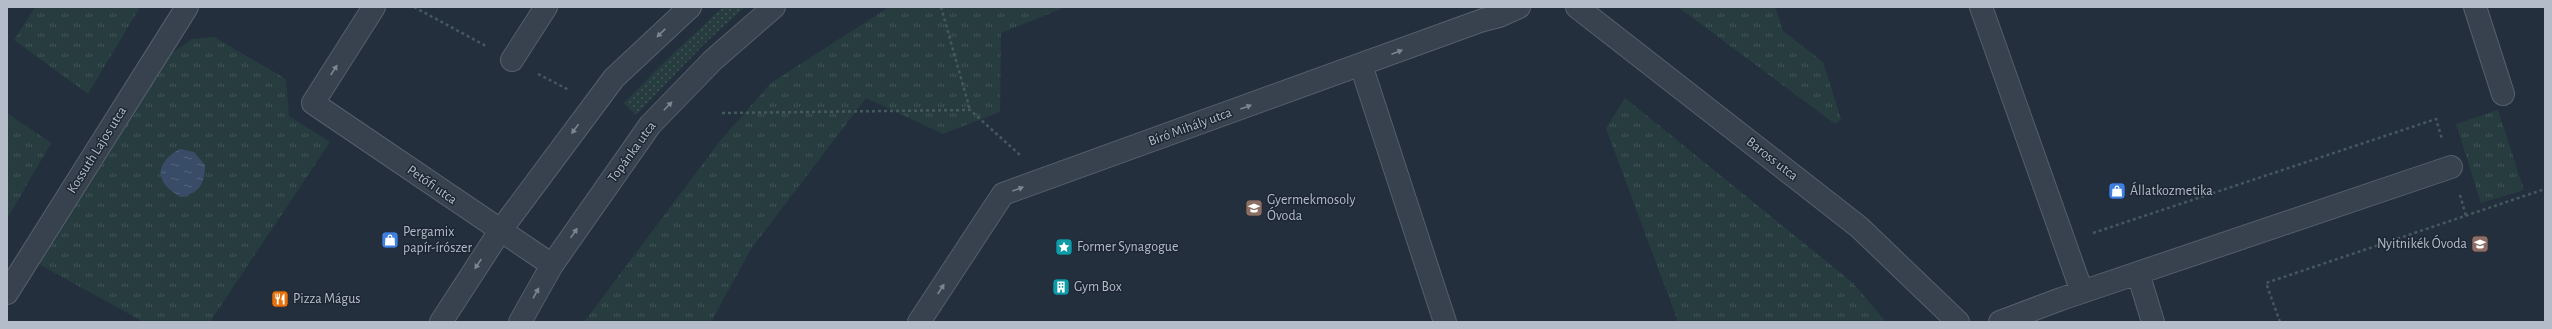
<svg xmlns="http://www.w3.org/2000/svg" width="2552" height="329" font-family="'Alegreya Sans',sans-serif">
<style>
.grass{fill:url(#grass-dots)}
.park{fill:url(#park-tufts)}
.water{fill:url(#water-ripples)}
.lines{fill:none;stroke-linecap:round;stroke-linejoin:round}
.minor-casing{stroke:#565f6c;stroke-width:24}
.path{stroke:#44595c;stroke-width:2.5;stroke-dasharray:3 3;stroke-linecap:butt}
.minor{stroke:#38414e;stroke-width:22}
.oneway{fill:#7c8592}
.labels{text-anchor:middle;dominant-baseline:central;stroke-width:3;stroke-linejoin:round;paint-order:stroke}
.street-label{font-size:14px;fill:#b4bcc9;stroke:#1d2633}
.poi-label{font-size:14px;fill:#b4bcc9;stroke:#1d2633;text-anchor:start}
</style>
<defs>
<pattern id="grass-dots" width="8" height="8" patternUnits="userSpaceOnUse"><rect width="8" height="8" fill="#263c3f"/><path d="M2 2h.1M6 6h.1" fill="none" stroke="#435659" stroke-width="1.8" stroke-linecap="round"/></pattern>
<pattern id="park-tufts" width="24" height="20" patternUnits="userSpaceOnUse"><rect width="24" height="20" fill="#263c3f"/><path d="M3 7l-1-3M5 7V3M7 7l1-3M15 17l-1-3M17 17v-4M19 17l1-3" fill="none" stroke="#435659"/></pattern>
<pattern id="water-ripples" width="26" height="14" patternUnits="userSpaceOnUse"><rect width="26" height="14" fill="#394c67"/><path d="M2 4q2-2 4 0t4 0M15 11q2-2 4 0t4 0" fill="none" stroke="#53647b"/></pattern>
</defs>
<rect width="100%" height="100%" fill="#242f3e"/>
<!-- grass -->
<path class="grass" d="M723 7H745L704 44 636 115 624 103 659 67Z"/>
<!-- park -->
<path class="park" d="M35 7H140L88 94 14 40Z
M889 7H1066L1001 33 1000 112 943 134 866 98 751 249 711 322H584L720 141 771 83Z
M1678 7H1775L1783 31 1823 62 1841 119 1835 124Z
M214 37 286 79 289 116 330 142 210 322H144L35 262 171 54 192 39Z
M1625 98 1853 283 1886 322H1678L1606 128Z
M2498 110 2524 190 2481 203 2456 124Z
M7 113 51 143 7 219Z"/>
<!-- water -->
<path class="water" d="M180 149 194 152 205 165C205 184 199 193 181 197 154 183 154 163 180 149Z"/>
<g class="lines">
<defs>
<path id="minor" d="M374 7 313 103 552 265
M1577 7 1859 227 1958 322
M1981 7 2082 292
M2475 7 2503 94
M512 60 546 7
M1361 65 1445 322
M2138 273 2153 322
M7 293 187 7
M441 322 500 231 614 78 690 7
M520 322 552 265 650 125 713 60 774 7
M919 322 1003 194 1483 20 1499 16 1519 7
M2000 322 2061 299 2451 167"/>
</defs>
<!-- minor casing -->
<use href="#minor" class="minor-casing"/>
<!-- path -->
<path class="path" d="M414 7 486 46
M941 7 970 110
M538 74 569 90
M722 113 970 110 1020 155
M2460 195 2466 216
M2093 233 2436 119 2442 139
M2280 322 2266 283 2545 189"/>
<!-- minor -->
<use href="#minor" class="minor"/>
</g>
<!-- one-way arrows -->
<defs><path id="oneway-solid" d="M-6-.8H1V-3.2L6.5 0L1 3.2V.8H-6Z"/></defs>
<g class="oneway">
<use href="#oneway-solid" transform="translate(661 33) rotate(136)"/>
<use href="#oneway-solid" transform="translate(1397 52) rotate(-21)"/>
<use href="#oneway-solid" transform="translate(334 70) rotate(-57)"/>
<use href="#oneway-solid" transform="translate(668 106) rotate(-46)"/>
<use href="#oneway-solid" transform="translate(1246 107) rotate(-20)"/>
<use href="#oneway-solid" transform="translate(575 129) rotate(126)"/>
<use href="#oneway-solid" transform="translate(1018 189) rotate(-20)"/>
<use href="#oneway-solid" transform="translate(574 233) rotate(-55)"/>
<use href="#oneway-solid" transform="translate(478 264) rotate(123)"/>
<use href="#oneway-solid" transform="translate(941 289) rotate(-57)"/>
<use href="#oneway-solid" transform="translate(536 293) rotate(-61)"/>
</g>
<!-- icons -->
<defs>
<symbol id="shop-square" viewBox="-11 -11 22 22"><rect x="-9" y="-9" width="18" height="18" rx="4" fill="#3f7fe0" stroke="#1d2633"/><path d="M-5-2.5h2.3a2.7 3.5 0 0 1 5.4 0H5L5.5 6h-11ZM-1.5-2.5h3a1.5 2.3 0 0 0-3 0Z" fill="#fff"/></symbol>
<symbol id="school-square" viewBox="-11 -11 22 22"><rect x="-9" y="-9" width="18" height="18" rx="4" fill="#8d6e63" stroke="#1d2633"/><path d="M0-5L7-2L0 1L-7-2ZM-4 1L0 2.5L4 1V4Q0 6-4 4Z" fill="#fff"/></symbol>
<symbol id="sight-square" viewBox="-11 -11 22 22"><rect x="-9" y="-9" width="18" height="18" rx="4" fill="#0f9aa8" stroke="#1d2633"/><path d="M0-6L1.8-2.2L6-1.7L2.9 1.2L3.7 5.4L0 3.3L-3.7 5.4L-2.9 1.2L-6-1.7L-1.8-2.2Z" fill="#fff"/></symbol>
<symbol id="building-square" viewBox="-11 -11 22 22"><rect x="-9" y="-9" width="18" height="18" rx="4" fill="#0f9aa8" stroke="#1d2633"/><path d="M-4-6H4V6H1V3H-1V6H-4ZM-2.5-4.3h1.7v1.8h-1.7ZM.8-4.3h1.7v1.8H.8ZM-2.5-1h1.7V.8h-1.7ZM.8-1h1.7V.8H.8Z" fill="#fff"/></symbol>
<symbol id="restaurant-square" viewBox="-11 -11 22 22"><rect x="-9" y="-9" width="18" height="18" rx="4" fill="#e8710a" stroke="#1d2633"/><path d="M-5-6h1v4h1v-4h1v4h1v-4h1v5L-1.5 .5V6h-2V.5L-5-1ZM5-6V6H3V1.5H1.5Q1.5-4 5-6Z" fill="#fff"/></symbol>
</defs>
<g fill-rule="evenodd">
<use href="#shop-square" x="2107" y="181" width="20" height="20"/>
<use href="#school-square" x="1244" y="198" width="20" height="20"/>
<use href="#shop-square" x="380" y="230" width="20" height="20"/>
<use href="#school-square" x="2470" y="234" width="20" height="20"/>
<use href="#sight-square" x="1054" y="237" width="20" height="20"/>
<use href="#building-square" x="1051" y="277" width="20" height="20"/>
<use href="#restaurant-square" x="270" y="289" width="20" height="20"/>
</g>
<g class="labels">
<!-- street labels -->
<g class="street-label">
<text transform="translate(1190 127) rotate(-20)">Bíró Mihály utca</text>
<text transform="translate(97 150) rotate(-58)">Kossuth Lajos utca</text>
<text transform="translate(632 152) rotate(-54)">Topánka utca</text>
<text transform="translate(1772 159) rotate(38)">Baross utca</text>
<text transform="translate(432 185) rotate(35)">Petőfi utca</text>
</g>
<!-- poi labels -->
<g class="poi-label">
<text x="2130" y="191">Állatkozmetika</text>
<text x="1267" y="200">Gyermekmosoly<tspan x="1267" dy="16">Óvoda</tspan></text>
<text x="403" y="232">Pergamix<tspan x="403" dy="16">papír-írószer</tspan></text>
<text x="2467" y="244" text-anchor="end">Nyitnikék Óvoda</text>
<text x="1077" y="247">Former Synagogue</text>
<text x="1074" y="287">Gym Box</text>
<text x="293" y="299">Pizza Mágus</text>
</g>
</g>
<!-- border -->
<rect width="2552" height="329" fill="none" stroke="#b4bcc9" stroke-width="16"/>
</svg>
